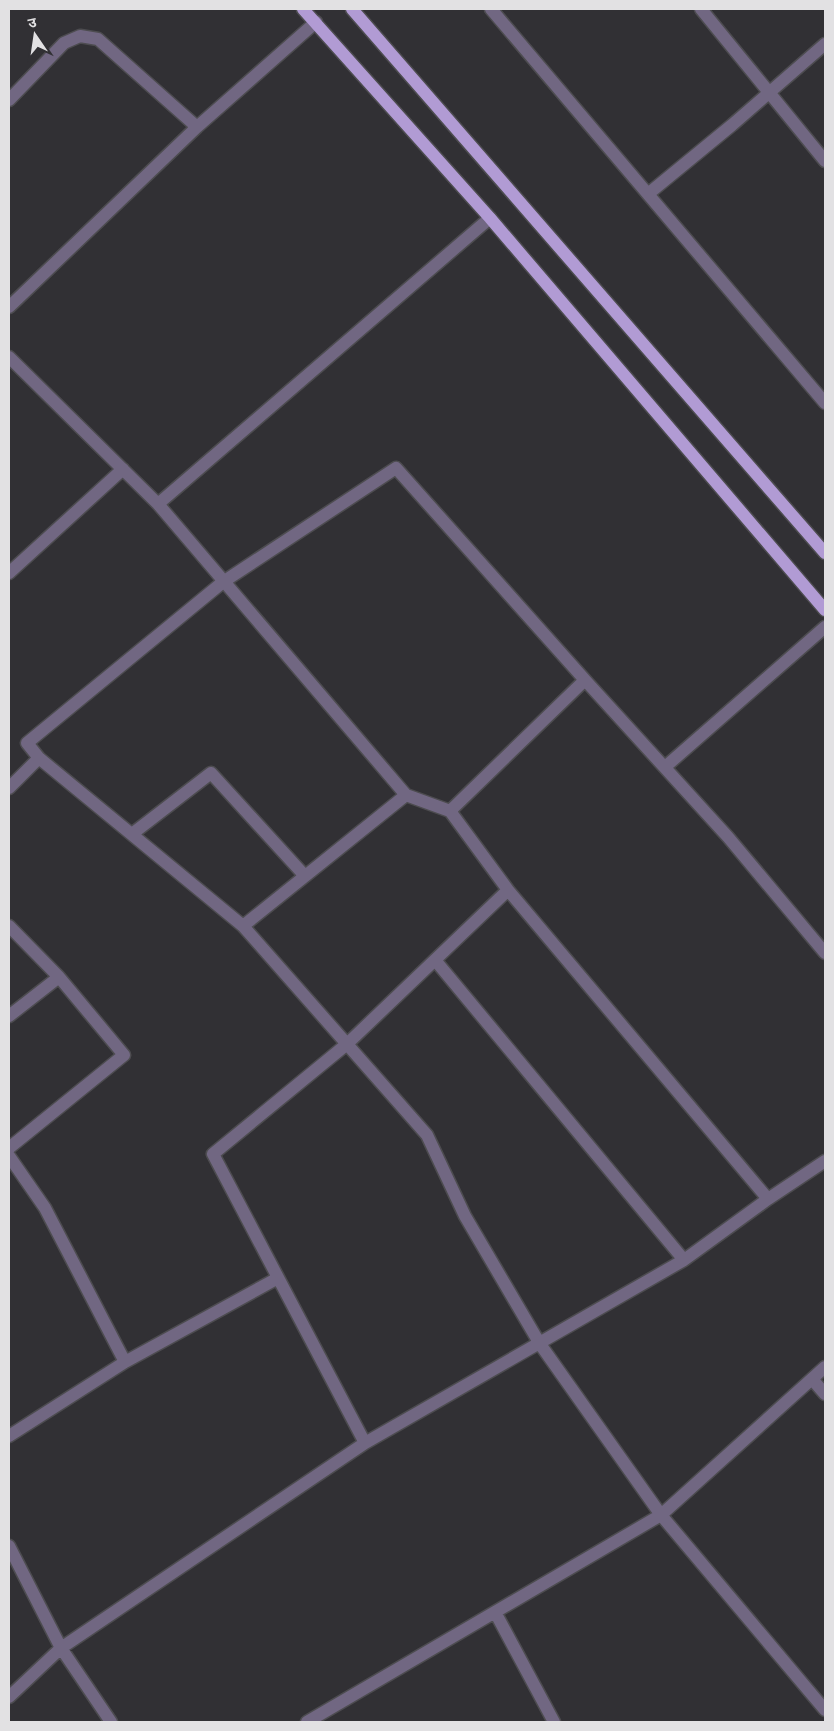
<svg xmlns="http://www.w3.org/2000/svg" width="834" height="1731" font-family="'PT Sans','Noto Sans Devanagari',sans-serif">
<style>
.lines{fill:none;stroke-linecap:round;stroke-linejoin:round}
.minor-casing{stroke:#4d4c50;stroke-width:15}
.major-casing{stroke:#4d4c50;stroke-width:15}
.minor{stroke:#716782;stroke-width:12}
.major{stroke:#b19bd4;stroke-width:12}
</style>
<rect width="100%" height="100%" fill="#313034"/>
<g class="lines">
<defs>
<path id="minor" d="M491 9 825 403
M701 9 825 161
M9 100 64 43 80 36 98 39 197 127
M648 194 732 125 825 44
M9 307 197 127 316 22
M9 357 158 504 406 795 243 926 427 1135 465 1216 540 1344 661 1515 825 1710
M158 504 490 218
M9 573 123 469
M39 758 27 743 223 582 396 468 585 680
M665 767 825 627
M9 788 39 758 243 926
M406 795 450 811 585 680 728 837 825 953
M132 834 211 773 305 876
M508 890 768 1199
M9 926 59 977 9 1016
M435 960 684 1260
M9 1148 124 1055 59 977
M9 1156 45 1208 125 1362 9 1436
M125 1362 278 1278
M812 1379 825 1394
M365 1443 213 1154 347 1044 508 890 450 811
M9 1546 61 1648 111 1722
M495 1612 554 1722
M9 1697 61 1648 365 1443 684 1260 768 1199 825 1161
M307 1722 661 1515 825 1367"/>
<path id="major" d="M303 9 490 218 825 610
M352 9 825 553"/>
</defs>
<!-- minor casing -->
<use href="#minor" class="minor-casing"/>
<!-- major casing -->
<use href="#major" class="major-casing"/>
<!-- minor -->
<use href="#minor" class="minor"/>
<!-- major -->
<use href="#major" class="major"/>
</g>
<!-- border -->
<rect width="834" height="1731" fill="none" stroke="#e2e1e3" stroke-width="20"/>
<!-- north arrow -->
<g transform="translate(35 35) rotate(347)" stroke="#313034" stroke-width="4" paint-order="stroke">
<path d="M0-4L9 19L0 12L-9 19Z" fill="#e2e1e3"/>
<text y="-8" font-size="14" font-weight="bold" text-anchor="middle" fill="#e2e1e3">उ</text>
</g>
</svg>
